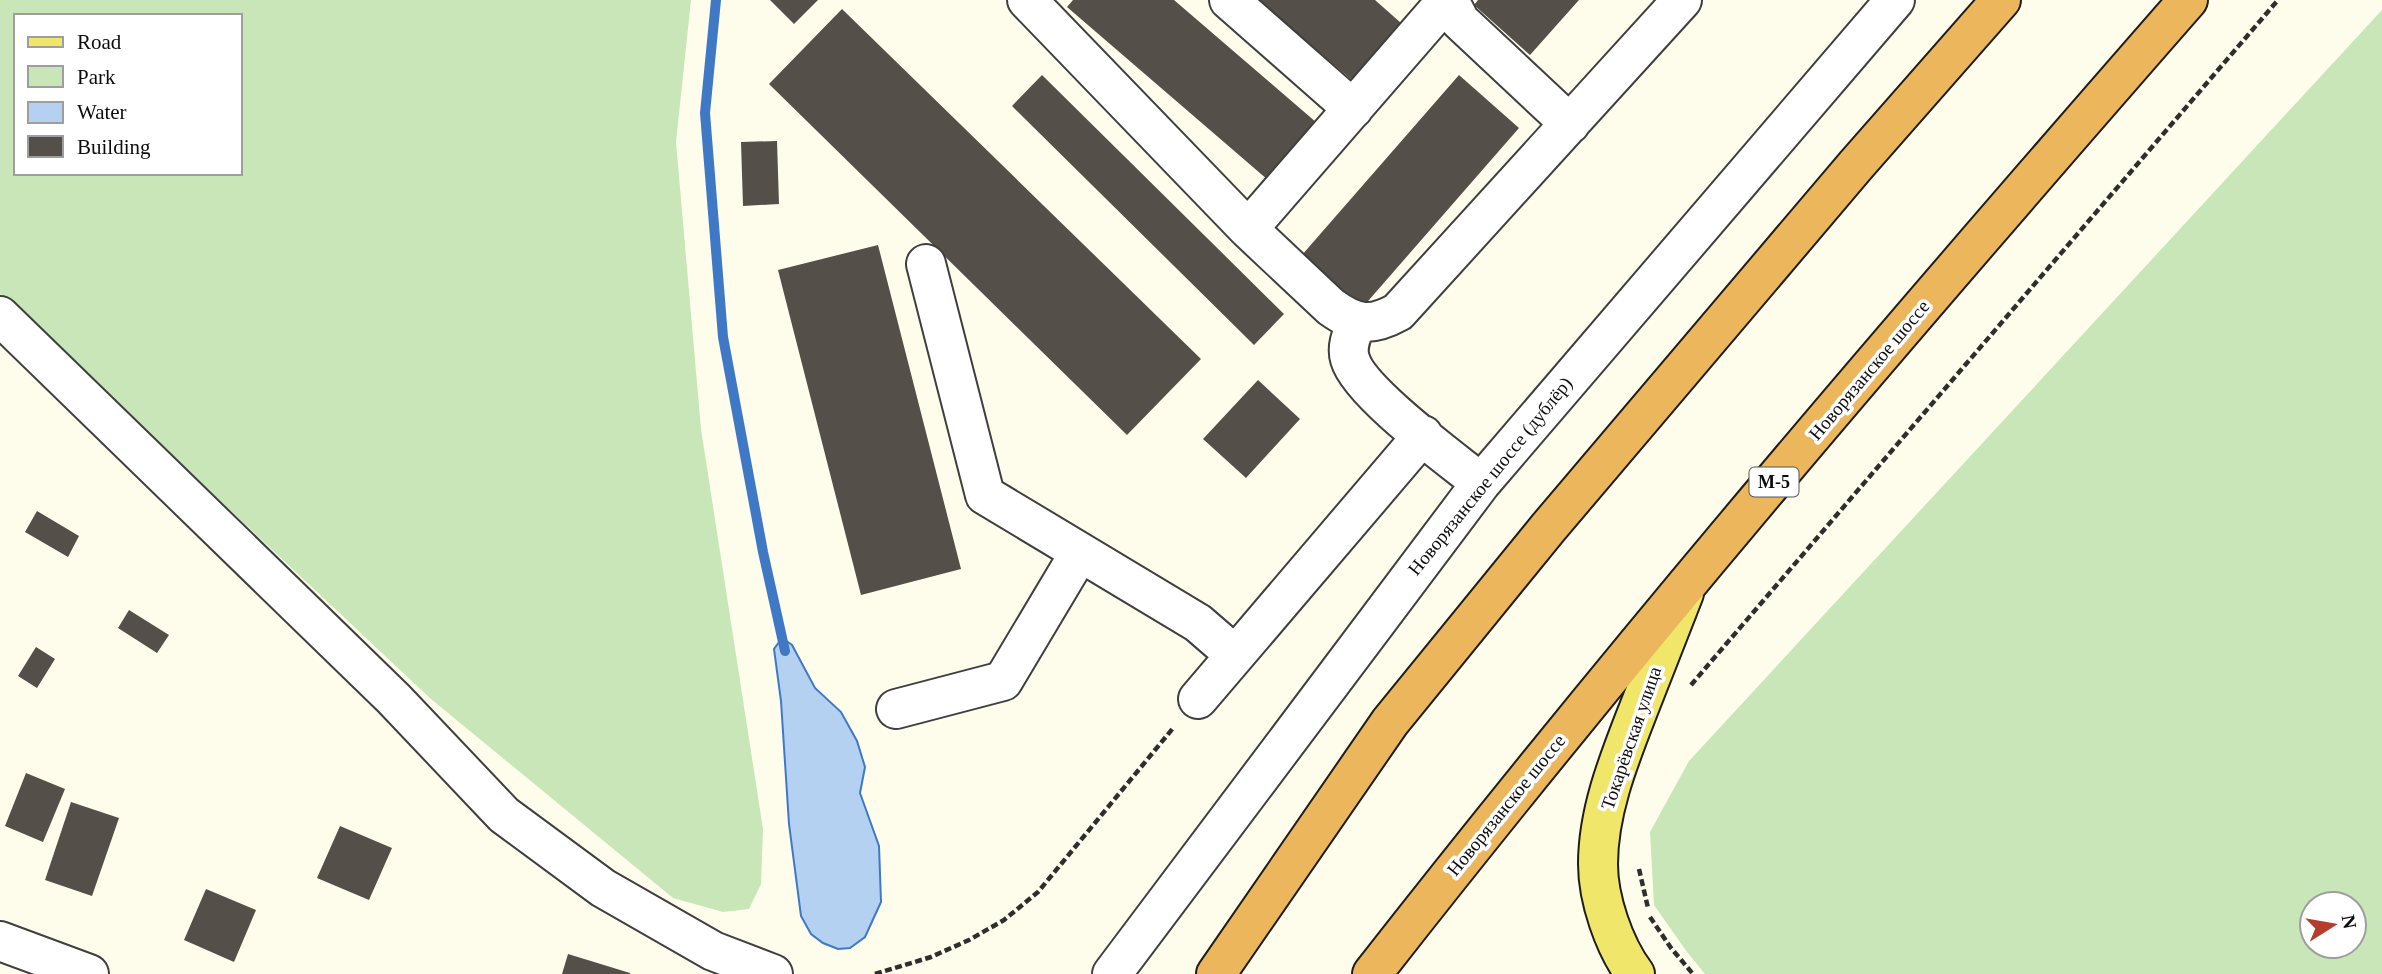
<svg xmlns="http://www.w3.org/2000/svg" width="2382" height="974" font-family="Georgia,serif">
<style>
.green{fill:#c8e6b8;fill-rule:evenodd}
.water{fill:#b4d1f2;stroke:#3f79c5;stroke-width:2}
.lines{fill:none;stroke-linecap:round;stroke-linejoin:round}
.stream{stroke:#3f79c5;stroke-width:10}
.building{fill:#544f49}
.minor-casing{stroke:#3f3f3f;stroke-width:42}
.major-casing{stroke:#1d1d1d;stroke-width:42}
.highway-casing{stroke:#1d1d1d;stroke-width:42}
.path{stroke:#2e2e2e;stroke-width:4.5;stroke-dasharray:7 3.5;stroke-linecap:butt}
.minor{stroke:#fff;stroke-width:38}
.major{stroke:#f0e66a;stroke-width:38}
.highway{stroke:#ecb65d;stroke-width:38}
.labels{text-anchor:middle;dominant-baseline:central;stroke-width:7;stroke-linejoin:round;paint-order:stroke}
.shield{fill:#fff;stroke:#555;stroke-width:2}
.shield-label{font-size:18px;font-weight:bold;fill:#0c0c0c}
.street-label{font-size:19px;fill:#0c0c0c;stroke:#fff}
</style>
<rect width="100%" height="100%" fill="#fefdec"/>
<!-- green -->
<path class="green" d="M0 0H691L676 142 701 429 763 829 761 884 749 909 723 912 673 898 431 699 0 294ZM16 16H240V173H16Z
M2382 10V974H1705L1687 952 1654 905 1650 832 1689 761ZM2312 904H2354V946H2312Z"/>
<!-- water -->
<path class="water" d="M782 638 792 645 815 688 841 712 857 741 865 767 860 793 879 846 881 902 865 937 850 948 838 949 823 943 811 934 801 916 789 824 781 701 774 649Z"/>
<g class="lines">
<!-- stream -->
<path class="stream" d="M716 0 705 113 723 337 763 552 785 651"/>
</g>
<!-- building -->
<path class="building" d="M770 0H818L794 24Z
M1073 0H1174L1317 123 1268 180 1067 7Z
M1258 0H1375L1401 23 1352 80Z
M1478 0H1579L1530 55 1474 5Z
M842 9 1201 359 1127 435 769 84Z
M1042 75 1284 314 1254 345 1012 106Z
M1459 75 1519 128 1355 316 1295 263Z
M777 141 779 204 743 206 741 142Z
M878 245 961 569 861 595 778 270Z
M1258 380 1300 419 1246 478 1203 439Z
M37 511 79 536 68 557 25 532Z
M129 610 169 635 157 653 118 628Z
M36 647 55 659 37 688 18 676Z
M26 773 65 789 43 842 5 826Z
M71 802 119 818 92 896 45 880Z
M340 826 392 848 369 900 317 878Z
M206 889 256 910 234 962 184 940Z
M568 954 630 973V974H562Z"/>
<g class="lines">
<defs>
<path id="minor" d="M1027 0 1248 229 1331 307C1356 325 1371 327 1398 312L1682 0
M1229 0 1353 109
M1449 0 1460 21 1570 124
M1248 229 1447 0
M926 264 985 495 1198 623 1235 655
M0 316 394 699 504 815 603 888 713 951 773 974
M1357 322C1352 334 1346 346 1350 359 1359 392 1450 458 1481 483
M1198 699 1423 435
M896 709 1003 681 1080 552
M0 941 89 974
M1112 974 1481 483 1895 0"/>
<path id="major" d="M1635 974C1614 946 1598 899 1598 864 1598 810 1620 757 1639 708 1654 670 1669 631 1684 593"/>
<path id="highway" d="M1216 974 1390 722 1548 528 1856 165 2001 0
M1372 974C1633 640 1909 319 2188 0"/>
</defs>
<!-- minor casing -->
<use href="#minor" class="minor-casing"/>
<!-- major casing -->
<use href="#major" class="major-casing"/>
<!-- highway casing -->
<use href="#highway" class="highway-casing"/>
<!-- path -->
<path class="path" d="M1691 685 2278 0
M1639 869 1648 908
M1650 917 1671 948 1693 974
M875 974 931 957 969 940 1004 920 1038 892 1174 727"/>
<!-- minor -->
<use href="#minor" class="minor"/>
<!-- major -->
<use href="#major" class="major"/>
<!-- highway -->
<use href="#highway" class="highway"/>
</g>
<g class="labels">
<!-- shield labels -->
<rect class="shield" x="1749.5" y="467.5" width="49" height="29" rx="5"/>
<g class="shield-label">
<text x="1774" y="482">М-5</text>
</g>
<!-- street labels -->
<g class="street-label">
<text transform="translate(1869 370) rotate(-50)">Новорязанское шоссе</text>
<text transform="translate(1490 476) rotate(-51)">Новорязанское шоссе (дублёр)</text>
<text transform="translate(1631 738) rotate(-71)">Токарёвская улица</text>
<text transform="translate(1506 805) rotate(-51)">Новорязанское шоссе</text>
</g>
</g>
<!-- legend -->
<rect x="14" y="14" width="228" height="161" fill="#ffffff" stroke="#9e9e9e" stroke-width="2"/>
<rect x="28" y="37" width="35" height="10" fill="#f0e66a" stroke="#9e9e9e" stroke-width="2"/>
<text x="77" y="49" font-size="21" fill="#0c0c0c">Road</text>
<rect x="28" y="66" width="35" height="21" fill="#c8e6b8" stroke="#9e9e9e" stroke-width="2"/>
<text x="77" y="84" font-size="21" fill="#0c0c0c">Park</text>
<rect x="28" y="102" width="35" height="21" fill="#b4d1f2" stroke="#9e9e9e" stroke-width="2"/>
<text x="77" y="119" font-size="21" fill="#0c0c0c">Water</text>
<rect x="28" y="136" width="35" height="21" fill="#544f49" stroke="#9e9e9e" stroke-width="2"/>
<text x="77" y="154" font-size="21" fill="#0c0c0c">Building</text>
<!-- north arrow -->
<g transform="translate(2333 925) rotate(79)"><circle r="33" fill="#ffffff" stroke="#9e9e9e" stroke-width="2"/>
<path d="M0-5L12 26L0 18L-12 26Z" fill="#b43d2d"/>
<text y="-10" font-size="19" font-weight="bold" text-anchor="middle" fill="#0c0c0c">N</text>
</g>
</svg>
